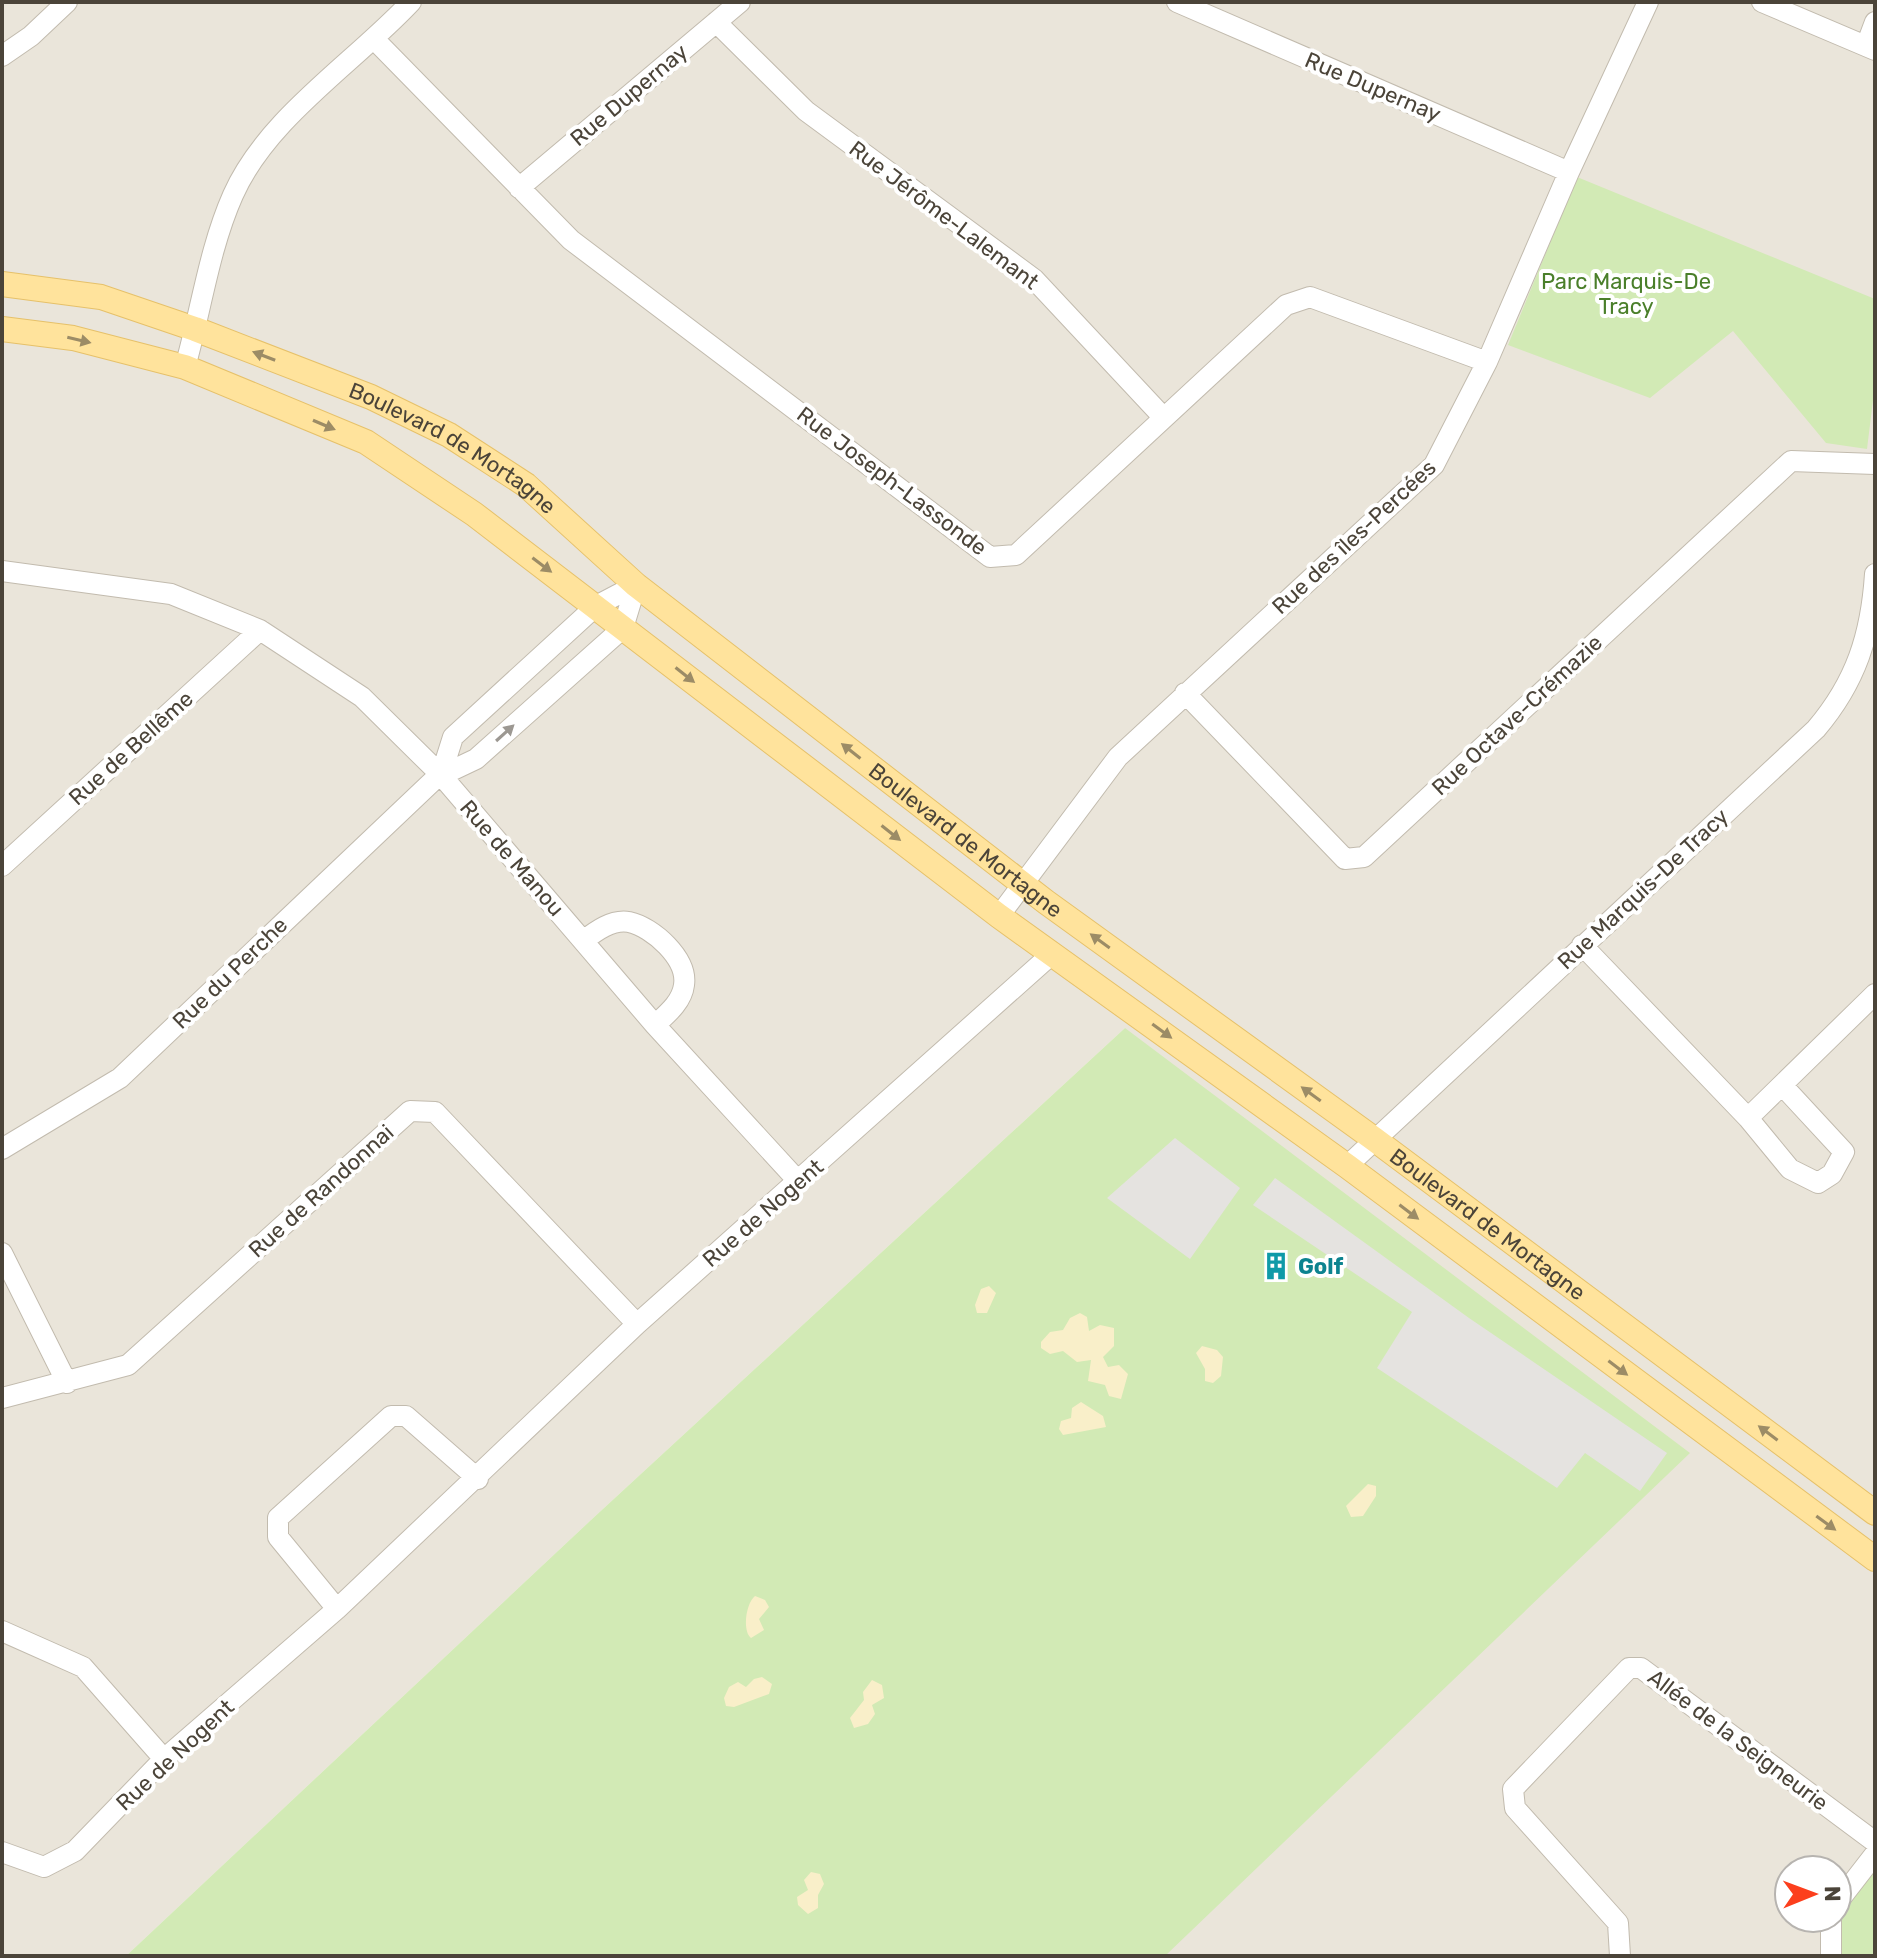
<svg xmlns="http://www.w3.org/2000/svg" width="1877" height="1958" font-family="Rubik,sans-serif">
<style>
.residential{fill:#eae5da;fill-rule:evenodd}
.green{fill:#d2eab5}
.sand{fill:#f9efc9}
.parking{fill:#e5e3e0}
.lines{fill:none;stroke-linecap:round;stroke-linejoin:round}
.minor-casing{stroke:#c2bbae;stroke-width:22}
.major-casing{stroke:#e6c16a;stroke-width:26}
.minor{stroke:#fff;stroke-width:20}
.major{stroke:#ffe39c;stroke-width:24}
.oneway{fill:#9c8c66}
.oneway2{fill:#9c9892}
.labels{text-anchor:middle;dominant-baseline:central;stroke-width:8;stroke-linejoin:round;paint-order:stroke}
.street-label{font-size:22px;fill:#4b4439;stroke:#fff}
.park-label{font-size:22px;fill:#4a7f2a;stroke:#fff}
.culture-label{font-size:22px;font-weight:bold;fill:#0d838f;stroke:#fff;text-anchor:start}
</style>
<rect width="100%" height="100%" fill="#f6f3ec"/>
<!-- residential -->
<path class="residential" d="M2 2H1875V1956H1159L1125 1028 591 1520 126 1956H2ZM1789 1870H1837V1918H1789Z"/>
<!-- green -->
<path class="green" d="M1577 177 1875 299V384L1867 449 1826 443 1733 331 1650 398 1508 345Z
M1125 1028 1690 1453 1165 1956H126L591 1520Z
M1875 1861V1956H1841L1837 1912Z"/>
<!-- sand -->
<path class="sand" d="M989 1286 996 1293 987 1313H977L975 1305 981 1289Z
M1080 1313 1087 1317 1089 1331 1100 1325 1114 1328V1346L1103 1357 1108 1367 1119 1365 1128 1374 1121 1399 1109 1396 1105 1385 1088 1381 1091 1360 1077 1362 1063 1351 1050 1354 1041 1348V1342L1050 1332 1063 1330 1070 1318Z
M1202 1346 1217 1350 1223 1357 1221 1376 1213 1383 1205 1381V1369L1196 1353Z
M1081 1402 1103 1416 1106 1427 1063 1435 1059 1429 1061 1421 1071 1418 1072 1408Z
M1368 1484 1376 1486V1496L1363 1516 1351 1517 1346 1506Z
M755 1596 765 1600 769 1607 759 1619 764 1630 751 1638C742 1631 746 1603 755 1596Z
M762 1677 772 1684 769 1694 734 1707 726 1706 724 1698 729 1687 738 1682 746 1687 754 1679Z
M872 1680 882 1685 884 1698 872 1705 875 1714 868 1724 854 1728 850 1718 864 1700 863 1692Z
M811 1872 820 1874 824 1884 818 1895V1908L808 1914 798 1905 797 1897 808 1890 804 1880Z"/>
<!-- parking -->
<path class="parking" d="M1175 1138 1240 1188 1190 1259 1107 1198Z
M1275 1178 1469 1318 1667 1453 1640 1491 1585 1453 1557 1488 1377 1368 1412 1312 1253 1205Z"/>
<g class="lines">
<defs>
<path id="minor" d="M1177 2 1569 172
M1762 2 1875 50
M716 22 806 111 1034 279 1163 417
M375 40 571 240 990 557 1016 555 1286 305 1310 297 1487 362
M1866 46 1875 22
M2 56 31 36 67 2
M519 188 740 2
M185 367C201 311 209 249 233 195 267 118 354 63 411 2
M2 571 171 594 260 630 362 697 441 775 655 1025 799 1182
M1185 693 1345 859 1364 857 1791 461 1875 464
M441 775 453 737 596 606 636 585
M2 866 260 630
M999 916 1118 757 1434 465 1487 362 1569 172 1648 2
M583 941C596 931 612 919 629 922 653 927 688 959 684 985 682 1002 667 1014 655 1025
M1582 945 1748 1118 1875 994
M1748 1118 1790 1169 1818 1183 1832 1174 1844 1152 1782 1085
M2 1149 120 1078 436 778 476 759 623 628 636 585
M1347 1166 1816 729C1856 682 1871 635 1875 574
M2 1253 67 1383
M2 1398 128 1365 410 1111 435 1112 637 1324
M337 1609 278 1537V1518L391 1416H406L478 1479
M2 1631 83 1667 164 1759
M2 1852 44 1867 75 1851 164 1759 337 1609 637 1324 1053 953
M1837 1903 1875 1854
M1831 1918V1956
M1620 1956 1618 1923 1515 1808 1513 1789 1629 1668H1641L1875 1842"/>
<g id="major">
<path id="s1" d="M2 284 101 297 195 329 371 397 449 435 526 485 636 585 1046 902 1374 1139 1875 1513"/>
<path d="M2 329 73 338 185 367 366 442 474 514 999 916 1347 1166 1875 1559"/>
</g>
</defs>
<!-- minor casing -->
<use href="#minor" class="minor-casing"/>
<!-- major casing -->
<use href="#major" class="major-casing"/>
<!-- minor -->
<use href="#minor" class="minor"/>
<!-- major -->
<use href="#major" class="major"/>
</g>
<!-- one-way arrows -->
<defs><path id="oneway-solid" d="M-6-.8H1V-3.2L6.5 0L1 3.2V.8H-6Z" transform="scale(2)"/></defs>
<g class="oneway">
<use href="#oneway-solid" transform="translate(79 340) rotate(13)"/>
<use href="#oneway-solid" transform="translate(264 356) rotate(-159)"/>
<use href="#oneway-solid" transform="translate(324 425) rotate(23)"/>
<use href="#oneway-solid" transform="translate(542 565) rotate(37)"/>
<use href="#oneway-solid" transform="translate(685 675) rotate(38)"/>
<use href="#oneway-solid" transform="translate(851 751) rotate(-142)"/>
<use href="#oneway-solid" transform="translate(891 833) rotate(38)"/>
<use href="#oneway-solid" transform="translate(1100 941) rotate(-144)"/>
<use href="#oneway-solid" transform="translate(1162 1031) rotate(36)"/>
<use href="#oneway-solid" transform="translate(1311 1094) rotate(-144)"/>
<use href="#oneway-solid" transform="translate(1409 1212) rotate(37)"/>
<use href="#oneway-solid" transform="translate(1618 1368) rotate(37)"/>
<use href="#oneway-solid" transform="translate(1768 1433) rotate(-143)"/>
<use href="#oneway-solid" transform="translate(1826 1523) rotate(36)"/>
</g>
<use class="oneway2" href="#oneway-solid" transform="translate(505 733) rotate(-42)"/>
<!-- icons -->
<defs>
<symbol id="building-bare" viewBox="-9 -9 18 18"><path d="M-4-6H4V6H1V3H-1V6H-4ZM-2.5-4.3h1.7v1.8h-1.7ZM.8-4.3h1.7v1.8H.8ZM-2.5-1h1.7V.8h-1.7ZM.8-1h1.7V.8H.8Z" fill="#0f9aa8" stroke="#fff" stroke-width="2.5" paint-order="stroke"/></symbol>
</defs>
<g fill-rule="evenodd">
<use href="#building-bare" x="1256" y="1246" width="40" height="40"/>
</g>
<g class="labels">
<!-- street labels -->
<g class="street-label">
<text transform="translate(1373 87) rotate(23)">Rue Dupernay</text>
<text transform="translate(629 95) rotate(-40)">Rue Dupernay</text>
<text transform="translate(944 215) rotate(37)">Rue Jérôme-Lalemant</text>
<text stroke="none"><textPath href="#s1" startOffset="484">Boulevard de Mortagne</textPath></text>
<text transform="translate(892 481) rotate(37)">Rue Joseph-Lassonde</text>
<text transform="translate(1354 537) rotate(-43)">Rue des îles-Percées</text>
<text transform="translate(1517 715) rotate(-43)">Rue Octave-Crémazie</text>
<text transform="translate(131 748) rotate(-42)">Rue de Bellême</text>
<text stroke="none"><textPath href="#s1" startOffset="1132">Boulevard de Mortagne</textPath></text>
<text transform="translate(512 858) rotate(49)">Rue de Manou</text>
<text transform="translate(1643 889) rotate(-43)">Rue Marquis-De Tracy</text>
<text transform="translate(230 973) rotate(-44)">Rue du Perche</text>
<text transform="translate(321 1191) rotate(-42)">Rue de Randonnai</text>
<text transform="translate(763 1213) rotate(-41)">Rue de Nogent</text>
<text stroke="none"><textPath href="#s1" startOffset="1780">Boulevard de Mortagne</textPath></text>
<text transform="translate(1738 1740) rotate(37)">Allée de la Seigneurie</text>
<text transform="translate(175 1755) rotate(-43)">Rue de Nogent</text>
</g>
<!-- park labels -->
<g class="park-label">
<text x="1626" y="281">Parc Marquis-De<tspan x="1626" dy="25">Tracy</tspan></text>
</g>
<!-- culture labels -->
<g class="culture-label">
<text x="1298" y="1266">Golf</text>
</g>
</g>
<!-- border -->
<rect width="1877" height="1958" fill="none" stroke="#4b4439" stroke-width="8"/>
<!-- north arrow -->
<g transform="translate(1813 1894) rotate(89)"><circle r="38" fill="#ffffff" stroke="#b7b4b0" stroke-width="2"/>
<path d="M0-6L14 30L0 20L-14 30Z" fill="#fc3f1d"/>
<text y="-12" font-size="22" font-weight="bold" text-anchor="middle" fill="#4b4439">N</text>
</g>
</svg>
